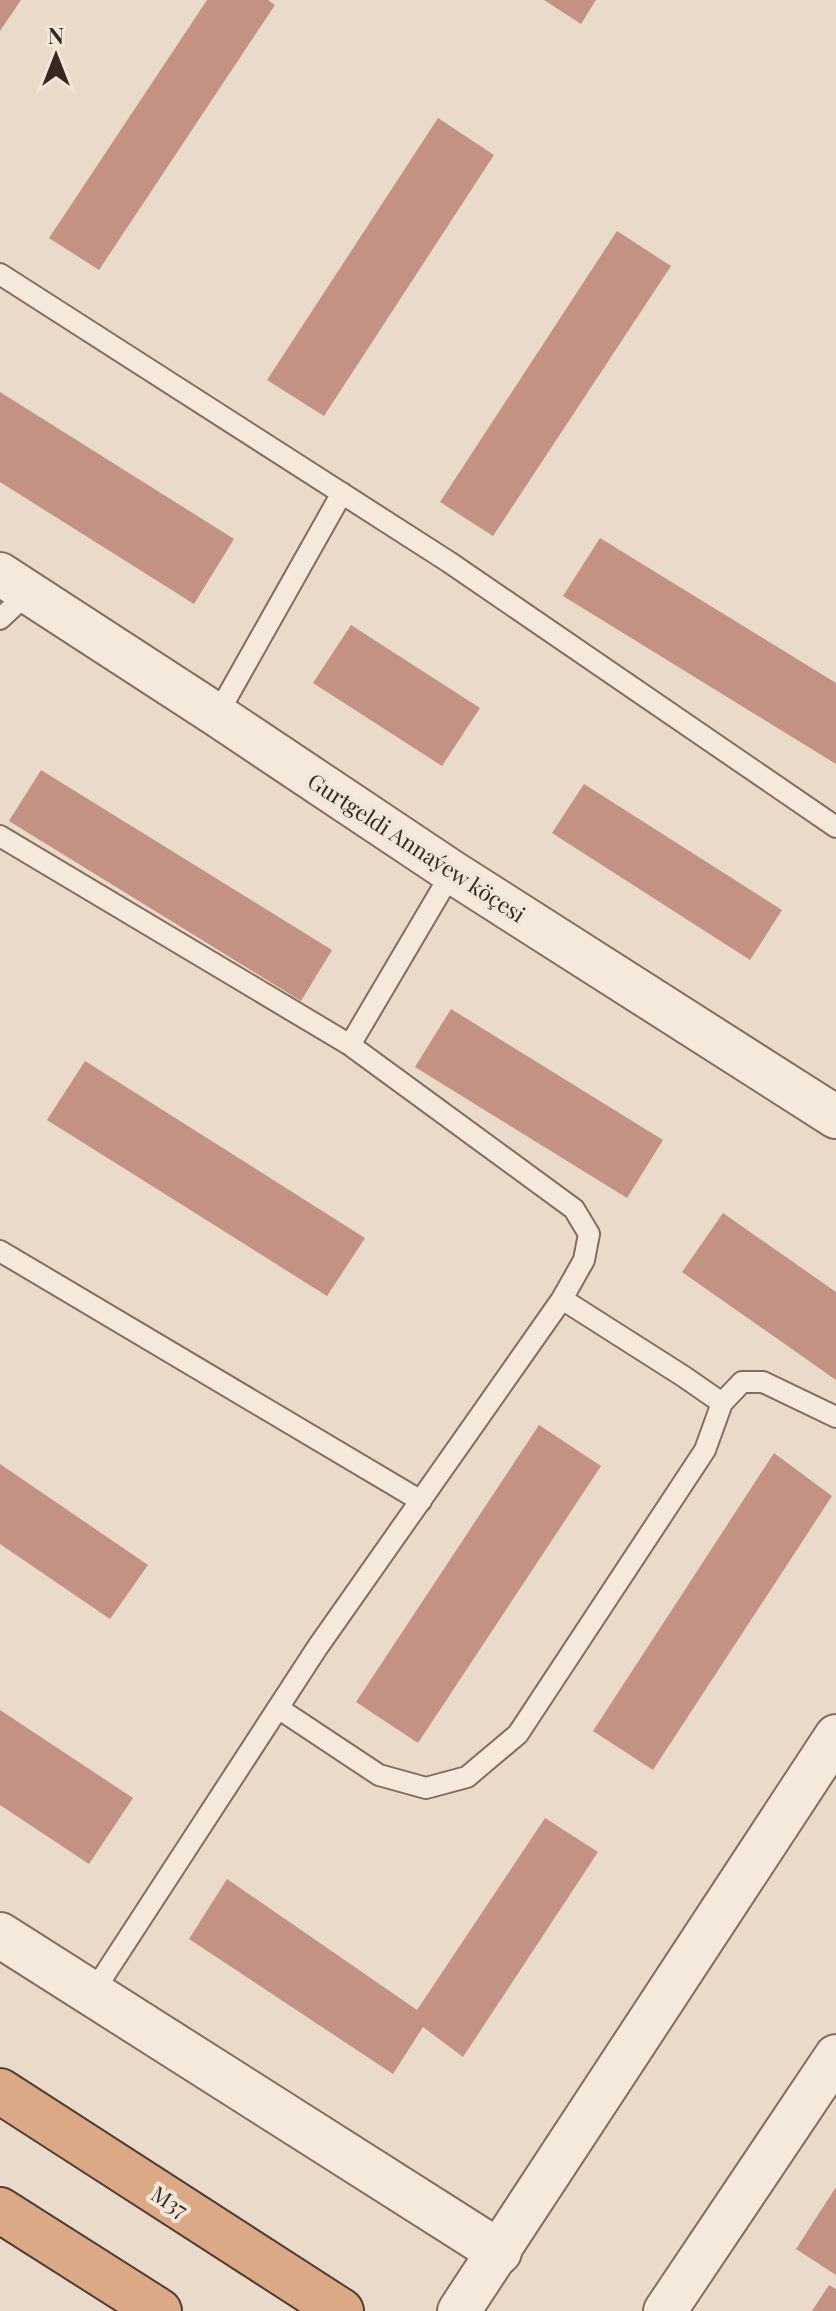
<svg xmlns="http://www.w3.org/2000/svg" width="836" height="2311" font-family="'Playfair Display',serif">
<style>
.building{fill:#c39284}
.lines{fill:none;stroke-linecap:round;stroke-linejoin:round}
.service-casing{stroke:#846c60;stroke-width:24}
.minor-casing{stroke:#846c60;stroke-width:46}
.tertiary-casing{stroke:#846c60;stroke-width:48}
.trunk-casing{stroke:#533c34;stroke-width:48}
.service{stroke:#f5e9dc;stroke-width:20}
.minor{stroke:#f5e9dc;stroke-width:42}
.tertiary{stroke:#f5e9dc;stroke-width:44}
.trunk{stroke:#dba986;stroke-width:44}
.labels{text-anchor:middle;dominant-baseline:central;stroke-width:8;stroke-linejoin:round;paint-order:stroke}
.street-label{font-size:22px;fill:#372822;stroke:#f2e6d9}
</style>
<rect width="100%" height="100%" fill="#eadaca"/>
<!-- building -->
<path class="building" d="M0 0H21L0 31Z
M207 0H268L275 5 99 270 49 238Z
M544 0H596L581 24Z
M438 118 494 155 324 416 267 380Z
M617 231 671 266 493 536 440 502Z
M0 392 234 539 194 604 0 482Z
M600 538 836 683V764L563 596Z
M351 625 480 708 442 766 313 683Z
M41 770 332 950 301 1001 9 821Z
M584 784 782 910 750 960 552 833Z
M451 1009 663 1140 627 1198 415 1067Z
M85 1061 365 1238 327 1296 47 1120Z
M723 1213 836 1292V1380L682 1272Z
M539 1425 601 1466 418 1743 356 1702Z
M774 1453 832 1496 653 1770 593 1731Z
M0 1464 148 1565 110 1619 0 1544Z
M0 1710 133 1798 89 1864 0 1805Z
M545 1818 598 1852 463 2057 423 2027 393 2074 189 1939 227 1879 417 2010Z
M836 2187V2275L796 2249Z
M829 2285 836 2289V2311H812Z"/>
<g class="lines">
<defs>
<path id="service" d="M0 274 449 562 836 827
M0 619 29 592
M217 715 342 493
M0 836 350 1045
M0 1251 421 1501
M722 1403 742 1382H763L836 1417
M278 1708 379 1775 426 1788 467 1777 518 1734 705 1450 722 1403 683 1376 562 1299
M92 1994 317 1648 562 1299 584 1260 589 1234 574 1209 350 1045 452 872"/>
<path id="minor" d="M0 574 217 715 452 872 836 1117
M459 2311 836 1736
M665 2311 836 2056"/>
<path id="tertiary" d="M0 1935 499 2252"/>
<path id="trunk" d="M0 2091 341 2311
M0 2210 159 2311"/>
</defs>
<!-- service casing -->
<use href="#service" class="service-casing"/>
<!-- minor casing -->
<use href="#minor" class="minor-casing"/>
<!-- tertiary casing -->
<use href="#tertiary" class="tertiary-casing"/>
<!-- trunk casing -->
<use href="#trunk" class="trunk-casing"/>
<!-- service -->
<use href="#service" class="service"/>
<!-- minor -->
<use href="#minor" class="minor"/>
<!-- tertiary -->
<use href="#tertiary" class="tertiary"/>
<!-- trunk -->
<use href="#trunk" class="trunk"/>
</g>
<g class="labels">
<!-- street labels -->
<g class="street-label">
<text transform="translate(417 847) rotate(33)">Gurtgeldi Annaýew köçesi</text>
<text transform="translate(170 2201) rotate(33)">M37</text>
</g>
</g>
<!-- north arrow -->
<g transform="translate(56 56)" stroke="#f2e6d9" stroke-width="6" paint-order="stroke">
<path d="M0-6L14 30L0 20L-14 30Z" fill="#372822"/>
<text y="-12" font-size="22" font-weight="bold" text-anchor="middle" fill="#372822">N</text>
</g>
</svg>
